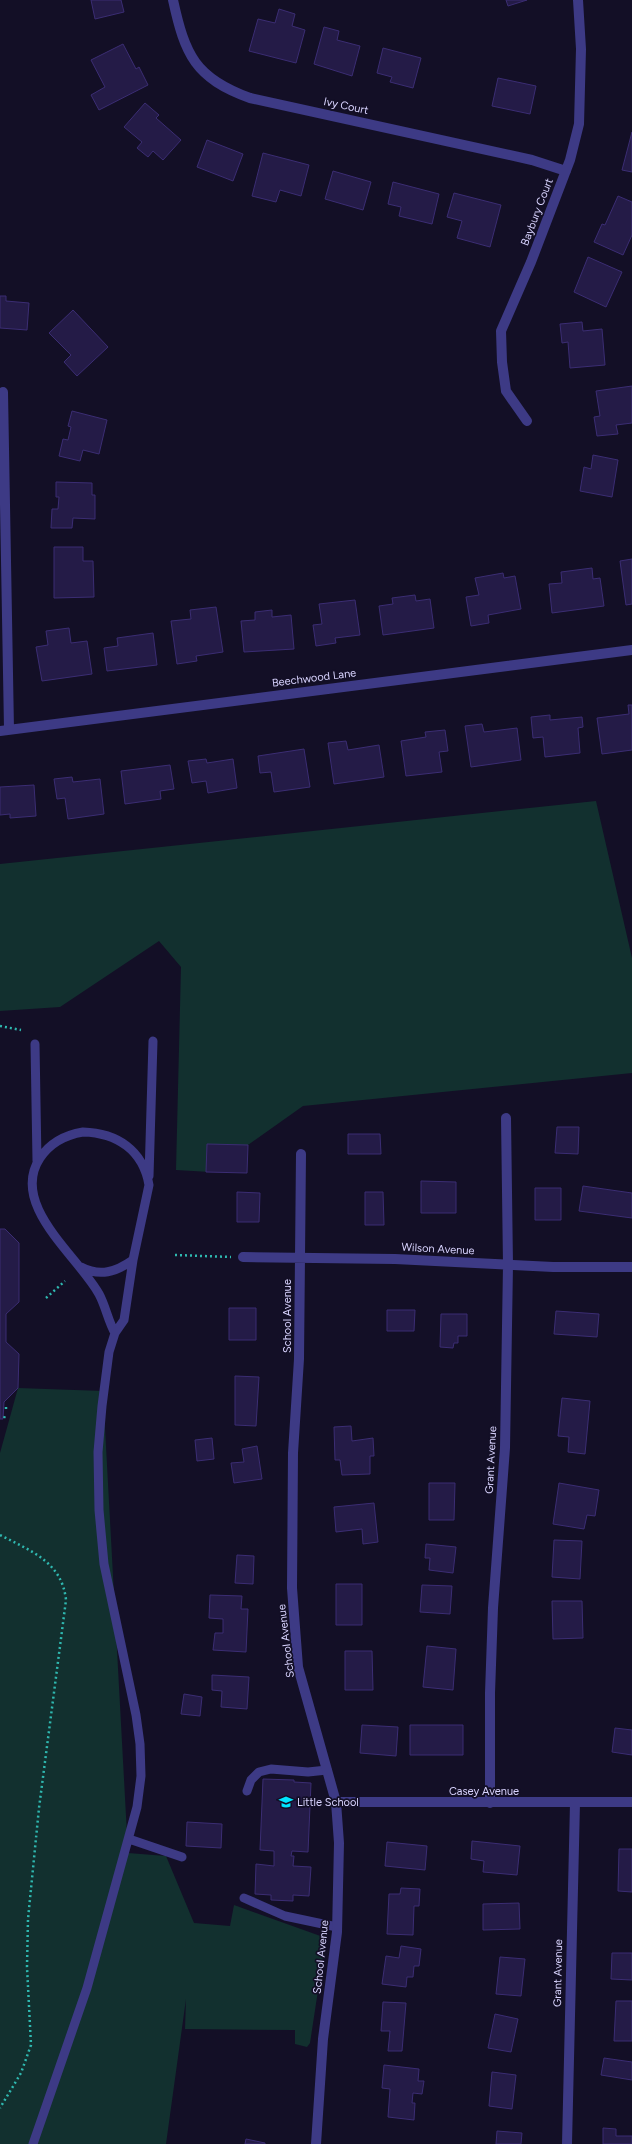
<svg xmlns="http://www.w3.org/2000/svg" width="632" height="2144" font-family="Figtree,sans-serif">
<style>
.green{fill:#12302f}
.building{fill:#241b47;stroke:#3b2d73}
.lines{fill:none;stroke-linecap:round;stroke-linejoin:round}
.path{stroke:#2fb8b0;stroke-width:2.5;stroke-dasharray:2 3;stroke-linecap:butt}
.service{stroke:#3d3a85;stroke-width:9}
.minor{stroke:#3d3a85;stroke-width:10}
.labels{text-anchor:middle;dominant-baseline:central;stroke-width:3.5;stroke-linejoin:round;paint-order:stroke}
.street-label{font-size:11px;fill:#d9d4ff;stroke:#130f26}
.poi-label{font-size:11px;fill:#d9d4ff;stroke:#130f26;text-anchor:start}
</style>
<rect width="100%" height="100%" fill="#130f26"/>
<!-- green -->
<path class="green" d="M596 801 632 958V1073L303 1106 210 1172 176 1170 181 967 159 941 60 1007 0 1011V864Z
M18 1388 103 1391 128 1853 166 1856 194 1923 230 1926 234 1905 326 1938 310 2043 307 2047 295 2044V2030L185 2029 186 1999 166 2144H0V1453Z"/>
<!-- building -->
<path class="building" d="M91 0H121L124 12 95 19Z
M506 0H527L508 6Z
M279 9 295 14 292 26 305 30 296 63 249 51 258 19 275 23Z
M324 27 339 31 337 40 360 46 352 76 314 64Z
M123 44 136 69 139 67 148 85 99 110 91 95 105 87 91 60Z
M383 48 421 58 413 88 390 82 392 77 377 73Z
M498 78 536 86 530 114 492 106Z
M145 103 159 115 156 118 181 140 163 160 153 151 148 157 137 148 142 142 124 127Z
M632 132V172L622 170Z
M207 140 243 154 233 181 197 167Z
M263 153 309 165 301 196 280 190 276 202 252 196Z
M333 171 371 182 363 210 325 199Z
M393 182 439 194 432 224 399 216 401 207 388 204Z
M454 193 501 205 490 247 457 238 462 221 447 217Z
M618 196 632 202V235L623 255 594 242 602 224 605 225Z
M588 257 622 272 606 307 574 292Z
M0 296H6V301L29 303 27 330 0 328Z
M73 310 108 347 77 376 64 362 71 355 49 333Z
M582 322 583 331 602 329 605 365 570 368 568 342 562 343 560 324Z
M632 386V423L616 425 618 434 597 436 594 417 600 416 596 391Z
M72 411 107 420 99 454 83 450 80 461 59 456 63 439 68 440 71 427 68 426Z
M593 455 618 460 612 497 580 491 584 467 591 469Z
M56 482 92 483V495H95V519L73 518 72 528H51L52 509H58L59 497H56Z
M54 547H83V561H93L94 597 54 598Z
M632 559V604L626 605 620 561Z
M592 568 593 579 600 578 604 606 552 613 549 584 562 583 561 572Z
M503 573 504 578 515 576 521 609 488 615 489 623 471 626 466 597 479 595 475 578Z
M415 595 416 601 430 599 434 628 383 635 379 606 393 604 392 598Z
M355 600 360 635 335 638 336 643 316 646 313 625 322 624 319 604Z
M216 607 223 652 196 656 197 661 177 664 171 621 191 619 190 610Z
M272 610V617L291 615 294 649 244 652 241 621 255 620V612Z
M69 628 71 643 87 641 92 674 42 681 36 647 48 645 46 631Z
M153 633 157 665 107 671 104 648 118 646 117 638Z
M628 705H632V750L602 754 597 718 629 714Z
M550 715V720L582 717 583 727 578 728 580 753 545 757 543 737 533 738 531 717Z
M482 724 484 732 517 728 521 760 471 767 465 726Z
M445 730 448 751 439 752 442 772 406 776 401 741 426 737 425 732Z
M346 741 348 750 379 745 384 777 334 784 328 743Z
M304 749 310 787 274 792 271 772 260 773 258 756Z
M206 759 207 763 233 759 237 788 208 793 206 781 192 783 188 761Z
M170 765 174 789 160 791 161 799 125 804 121 771Z
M72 777 73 782 100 779 104 814 68 819 65 798 57 799 54 779Z
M34 785 36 816 10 818V814L0 815V787Z
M557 1127H579L578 1154 555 1153Z
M348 1134H380L381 1154H348Z
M207 1144 248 1145 247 1173 206 1172Z
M421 1181 456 1182V1213H421Z
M583 1186 632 1193V1218L579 1211Z
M535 1188H561V1220H535Z
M237 1192 260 1193 259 1222H237Z
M365 1192H383L384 1225H365Z
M0 1229H5L19 1243V1302L6 1314V1342L19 1354 18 1388 4 1402 3 1419H0Z
M229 1308H256V1340H229Z
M387 1310H415L414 1331H387Z
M556 1311 599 1314 597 1337 554 1334Z
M441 1314H467V1336H458V1343H454L453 1348 440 1347Z
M235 1376 259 1377 256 1426 235 1425Z
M562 1398 590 1401 585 1454 568 1452 569 1437 558 1436Z
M351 1426 352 1441 373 1438 374 1456H370V1474L342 1475 340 1460H335L334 1427Z
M212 1438 214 1459 197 1461 195 1440Z
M257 1446 262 1479 234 1483 231 1463 244 1462 242 1449Z
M429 1483H455L454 1520H429Z
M559 1483 599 1490 595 1516 587 1515 584 1529 553 1524Z
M374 1503 378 1542 363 1544 362 1529 336 1532 334 1507Z
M554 1540 582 1541 580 1579 552 1577Z
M426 1544 456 1547 453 1573 429 1570 430 1558H425Z
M237 1555 254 1556 253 1584 235 1583Z
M336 1584H362V1625H336Z
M422 1585 452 1586 450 1614 420 1612Z
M210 1595 242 1596 241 1609H248L246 1652 213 1650 215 1633H223V1619L209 1618Z
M552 1601H582L583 1638 553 1639Z
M427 1646 456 1649 453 1690 423 1687Z
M345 1651H372L373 1690H345Z
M212 1675 249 1677 247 1709 221 1707 222 1691 212 1690Z
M184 1694 202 1697 200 1716 181 1714Z
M362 1725 398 1727 396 1756 360 1753Z
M410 1725H463V1755H410Z
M615 1728 632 1730V1755L612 1752Z
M263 1779 294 1780V1782L311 1783 308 1852 292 1851 291 1856H294L293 1866 311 1867 309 1896 293 1895V1901L271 1900V1895L255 1894 256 1864 274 1866V1851L260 1850Z
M187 1822 222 1824 221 1848 186 1846Z
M472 1841 520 1846 517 1875 483 1872 484 1861 471 1859Z
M387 1842 427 1846 425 1870 385 1866Z
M619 1849H632V1892L618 1891Z
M401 1888 420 1889 419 1906H414L413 1935 387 1934 389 1894H400Z
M519 1903 520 1929 483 1930V1904Z
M401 1946 421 1949 419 1966H414L413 1977H407L406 1987 382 1984 386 1956 399 1958Z
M612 1953H632V1980L611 1979Z
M500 1957 525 1959 521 1996 496 1994Z
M616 2001H632V2041H614Z
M383 2002 406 2003 402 2051H388L390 2031H381Z
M495 2014 518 2019 511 2052 488 2048Z
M604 2058 632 2062V2080L601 2075Z
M384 2065 419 2069 418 2081H424L422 2094 413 2093 412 2103H415L414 2120 388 2117 390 2089 382 2088Z
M492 2072 516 2075 512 2109 489 2106Z
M603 2128 616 2129V2136H632V2144H603Z
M497 2131 522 2133 521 2144H496Z
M246 2139 265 2143V2144H245Z"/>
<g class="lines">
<!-- path -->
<path class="path" d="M0 1026 21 1030
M175 1255 231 1257
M46 1298 65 1281
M6 1409V1406
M4 1418 6 1414
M0 1535C31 1551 62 1562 66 1600L39 1808 28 1919 27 1967 31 2045 21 2073 0 2108"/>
<!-- service -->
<path class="service" d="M35 1044 37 1161
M83 1132C117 1133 143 1150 149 1185L133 1260 124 1320 115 1333C108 1321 106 1307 99 1294 78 1256 9 1205 40 1158 50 1143 65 1135 83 1132Z
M149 1176 153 1041
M81 1267C100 1277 116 1272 133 1260
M247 1791 251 1780 259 1772 271 1769 308 1772 327 1770
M129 1839 182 1857
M244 1898 285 1916 337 1927
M33 2144 87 1988 137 1807 141 1776 140 1744 136 1715 104 1564 99 1510 98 1452 102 1406 109 1352 115 1333"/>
<!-- minor -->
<path class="minor" d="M173 0C185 55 195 78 250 98L532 160 566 171
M3 392 9 729
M527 421 506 391 502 362 501 331 531 262 570 160 579 124 581 49 578 0
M0 731 632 650
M301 1154 299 1359 293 1453 292 1588 298 1667 336 1802 339 1843 337 1932 323 2039 316 2144
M243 1257 395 1259 553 1267H632
M336 1802H632
M490 1803V1693L493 1608 505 1448 508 1265 506 1118
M567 2144 575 1803"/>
</g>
<!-- icons -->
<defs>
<symbol id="school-bare" viewBox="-9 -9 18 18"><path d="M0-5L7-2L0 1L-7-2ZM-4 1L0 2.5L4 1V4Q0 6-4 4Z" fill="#00e5ff" stroke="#130f26" stroke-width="2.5" paint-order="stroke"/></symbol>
</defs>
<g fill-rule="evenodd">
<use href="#school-bare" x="276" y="1792" width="20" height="20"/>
</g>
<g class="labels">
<!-- street labels -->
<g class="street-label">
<text transform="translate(346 106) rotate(12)">Ivy Court</text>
<text transform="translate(537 212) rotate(-69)">Baybury Court</text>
<text transform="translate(314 678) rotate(-7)">Beechwood Lane</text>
<text transform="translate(438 1249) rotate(3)">Wilson Avenue</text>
<text transform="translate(287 1316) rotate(-90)">School Avenue</text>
<text transform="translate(491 1460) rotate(-87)">Grant Avenue</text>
<text transform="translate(286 1641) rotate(-97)">School Avenue</text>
<text x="484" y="1791">Casey Avenue</text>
<text transform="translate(321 1957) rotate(-84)">School Avenue</text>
<text transform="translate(558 1973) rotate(-89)">Grant Avenue</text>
</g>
<!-- poi labels -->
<g class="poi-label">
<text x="297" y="1802">Little School</text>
</g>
</g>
</svg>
